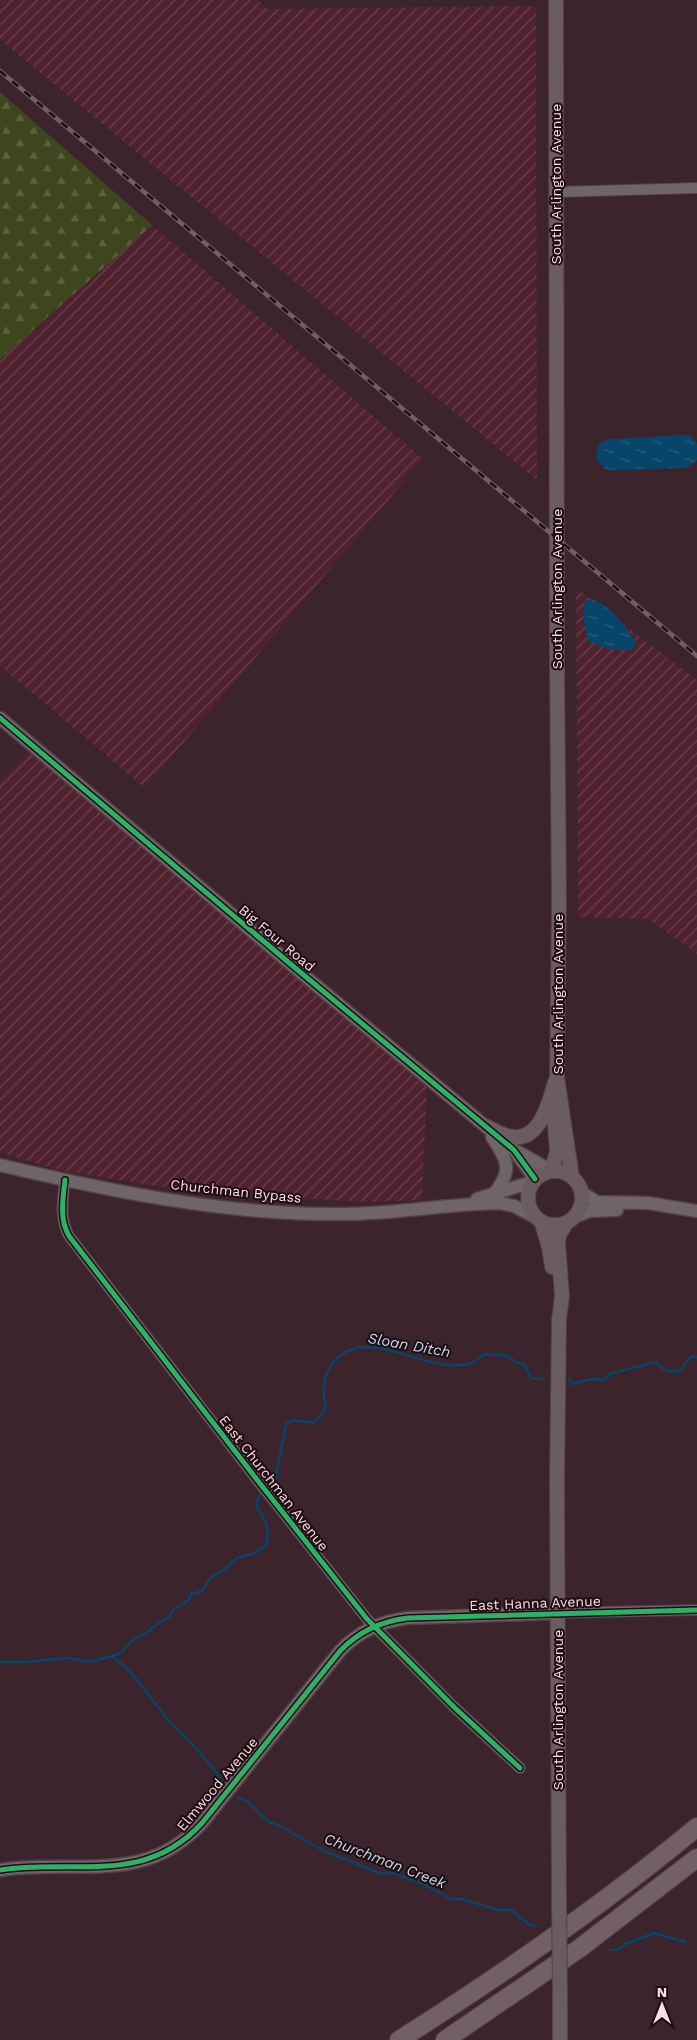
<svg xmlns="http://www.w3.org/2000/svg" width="697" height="2040" font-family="'Work Sans',sans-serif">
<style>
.industrial{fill:url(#industrial-furrows)}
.forest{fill:url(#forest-firs)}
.water{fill:url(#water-ripples)}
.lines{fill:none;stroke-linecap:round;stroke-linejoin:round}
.stream{stroke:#07456a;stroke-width:2.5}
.minor-casing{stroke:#544047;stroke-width:12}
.tertiary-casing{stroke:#544047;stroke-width:15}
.secondary-casing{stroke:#544047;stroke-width:16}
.motorway-casing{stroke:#544047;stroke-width:20}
.minor{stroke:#6f6568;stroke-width:10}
.tertiary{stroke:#6f6568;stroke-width:12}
.secondary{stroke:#6b5c61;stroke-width:14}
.motorway{stroke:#726066;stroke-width:18}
.rail-casing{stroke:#6f6064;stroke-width:4.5}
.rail{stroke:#1f0d12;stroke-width:2.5;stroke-dasharray:8;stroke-linecap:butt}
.secondary-bridge-casing{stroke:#544047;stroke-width:16;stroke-linecap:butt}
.secondary-bridge{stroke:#6b5c61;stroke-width:14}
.cycleway-casing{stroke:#1f0d12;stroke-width:8}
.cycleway{stroke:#2db169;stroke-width:5}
.labels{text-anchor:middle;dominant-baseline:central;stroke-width:4;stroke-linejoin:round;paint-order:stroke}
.street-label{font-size:14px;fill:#fadee4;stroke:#1f0d12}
.water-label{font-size:15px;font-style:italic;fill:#c1d8eb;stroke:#1f0d12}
</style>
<defs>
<pattern id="industrial-furrows" width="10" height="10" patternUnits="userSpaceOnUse" patternTransform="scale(1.25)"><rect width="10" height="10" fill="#502230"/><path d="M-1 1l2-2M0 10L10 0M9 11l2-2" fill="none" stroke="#6a424e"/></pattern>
<pattern id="forest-firs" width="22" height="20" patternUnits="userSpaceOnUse" patternTransform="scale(1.25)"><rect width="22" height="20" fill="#3e461d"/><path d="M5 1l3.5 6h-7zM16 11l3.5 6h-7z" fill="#5b603e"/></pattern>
<pattern id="water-ripples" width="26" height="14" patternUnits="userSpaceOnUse" patternTransform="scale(1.25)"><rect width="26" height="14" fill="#07456a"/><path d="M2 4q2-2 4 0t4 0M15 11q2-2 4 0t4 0" fill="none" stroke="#2c5f7f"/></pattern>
</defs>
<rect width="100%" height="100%" fill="#3b242c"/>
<!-- industrial -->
<path class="industrial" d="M0 0H257L268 9 536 6 537 480 0 40Z
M152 225 423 459 145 788 0 666V359Z
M576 588 697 680V954L649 919 578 917Z
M29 751 427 1087 422 1200 369 1202 199 1193 63 1171 0 1153V781Z"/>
<!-- forest -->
<path class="forest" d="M0 92 152 225 0 359Z"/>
<!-- water -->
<path class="water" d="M682 435 691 436 697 444V460L687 468 612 470 605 469 596 459 597 446 603 441 611 439Z
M585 599C606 598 625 626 636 642L634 648C619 654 603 647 588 641L583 617Z"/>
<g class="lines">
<!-- stream -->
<path class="stream" d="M569 1379 572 1384C585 1381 587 1378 603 1380L610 1374 655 1362 665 1370 678 1372 692 1356 697 1357
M270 1488 274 1485 286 1424 292 1420 313 1423 321 1416 326 1407C317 1376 335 1346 370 1347 400 1348 439 1373 472 1363 476 1361 481 1357 484 1354L508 1356 517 1363 524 1364 531 1378 544 1379
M112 1656 121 1653 131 1641 147 1633 152 1628 169 1617 173 1610 189 1600 191 1594 202 1591 211 1577 220 1573 237 1558 252 1554 266 1546C267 1539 269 1533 267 1526 264 1514 250 1507 261 1494
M0 1662H26L67 1658 91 1662 112 1656C135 1673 150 1698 168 1720 182 1737 215 1763 222 1784
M237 1798 247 1801 269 1822 278 1825 324 1851 380 1873H393L425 1885 451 1899H462L499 1910H511L527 1923 534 1926
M610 1950H617L625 1944 654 1933 685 1942"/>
<defs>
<path id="minor" d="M556 192 697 188
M65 1180C63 1200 59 1218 69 1236L258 1481 367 1619 455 1708 520 1768
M557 1613 697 1610"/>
<path id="tertiary" d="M0 718 294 967 514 1150 535 1179
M492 1137C508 1161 513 1170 494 1194
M518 1152 543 1166 549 1171
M0 1165C114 1192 230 1216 348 1214 399 1213 449 1204 499 1203L514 1206 535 1217
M581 1192 597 1202 648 1203 697 1211
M477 1199 532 1182
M574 1217 590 1211 617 1210
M0 1870C74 1858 144 1887 202 1823L340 1651C359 1631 382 1621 408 1618L557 1613"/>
<path id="secondary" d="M556 0 557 664 559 903 557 1077 572 1177
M486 1126C493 1130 500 1134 508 1136 539 1145 549 1103 555 1082
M528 1198a27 27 0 1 1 54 0a27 27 0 1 1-54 0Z
M551 1171 557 1152 553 1102
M541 1221 549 1247 552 1267
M559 1898 557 1480 559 1320 562 1296 558 1243 559 1235 567 1222
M560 1997V2040"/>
<path id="motorway" d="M399 2040C502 1975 603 1905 697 1827
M445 2040 580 1948 697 1858"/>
</defs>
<!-- minor casing -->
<use href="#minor" class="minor-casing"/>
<!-- tertiary casing -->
<use href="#tertiary" class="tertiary-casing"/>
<!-- secondary casing -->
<use href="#secondary" class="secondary-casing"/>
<!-- motorway casing -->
<use href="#motorway" class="motorway-casing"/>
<!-- minor -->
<use href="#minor" class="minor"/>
<!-- tertiary -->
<use href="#tertiary" class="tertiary"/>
<!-- secondary -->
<use href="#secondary" class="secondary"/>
<!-- motorway -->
<use href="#motorway" class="motorway"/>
<defs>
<path id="rail" d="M0 71 697 656"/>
</defs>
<!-- rail casing -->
<use href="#rail" class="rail-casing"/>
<!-- rail -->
<use href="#rail" class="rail"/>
<defs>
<path id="secondary-bridge" d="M559 1898 560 1997"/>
</defs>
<!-- secondary-bridge casing -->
<use href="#secondary-bridge" class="secondary-bridge-casing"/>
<!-- secondary-bridge -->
<use href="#secondary-bridge" class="secondary-bridge"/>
<defs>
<path id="cycleway" d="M0 718 294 967 514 1150 535 1179
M65 1180C63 1200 59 1218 69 1236L258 1481 367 1619 455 1708 520 1768
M0 1870C74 1858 144 1887 202 1823L340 1651C359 1631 382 1621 408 1618L697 1610"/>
</defs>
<!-- cycleway casing -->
<use href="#cycleway" class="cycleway-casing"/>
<!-- cycleway -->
<use href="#cycleway" class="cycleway"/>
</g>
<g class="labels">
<!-- street labels -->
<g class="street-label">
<text transform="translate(556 184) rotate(-90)">South Arlington Avenue</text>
<text transform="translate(557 589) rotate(-90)">South Arlington Avenue</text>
<text transform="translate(277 938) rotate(40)">Big Four Road</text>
<text transform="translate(558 994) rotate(-90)">South Arlington Avenue</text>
<text transform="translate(236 1191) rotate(6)">Churchman Bypass</text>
<text transform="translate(274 1483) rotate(52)">East Churchman Avenue</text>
<text transform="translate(535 1603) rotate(-2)">East Hanna Avenue</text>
<text transform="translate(558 1710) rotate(-90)">South Arlington Avenue</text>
<text transform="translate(217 1784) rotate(-50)">Elmwood Avenue</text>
</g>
<!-- water labels -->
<g class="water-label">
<text transform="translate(409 1345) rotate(10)">Sloan Ditch</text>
<text transform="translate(385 1861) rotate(21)">Churchman Creek</text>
</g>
</g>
<!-- north arrow -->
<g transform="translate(662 2005)" stroke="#1f0d12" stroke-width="4" paint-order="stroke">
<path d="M0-4L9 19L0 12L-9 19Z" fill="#fadee4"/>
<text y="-8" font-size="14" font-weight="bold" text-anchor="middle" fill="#fadee4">N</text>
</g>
</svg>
